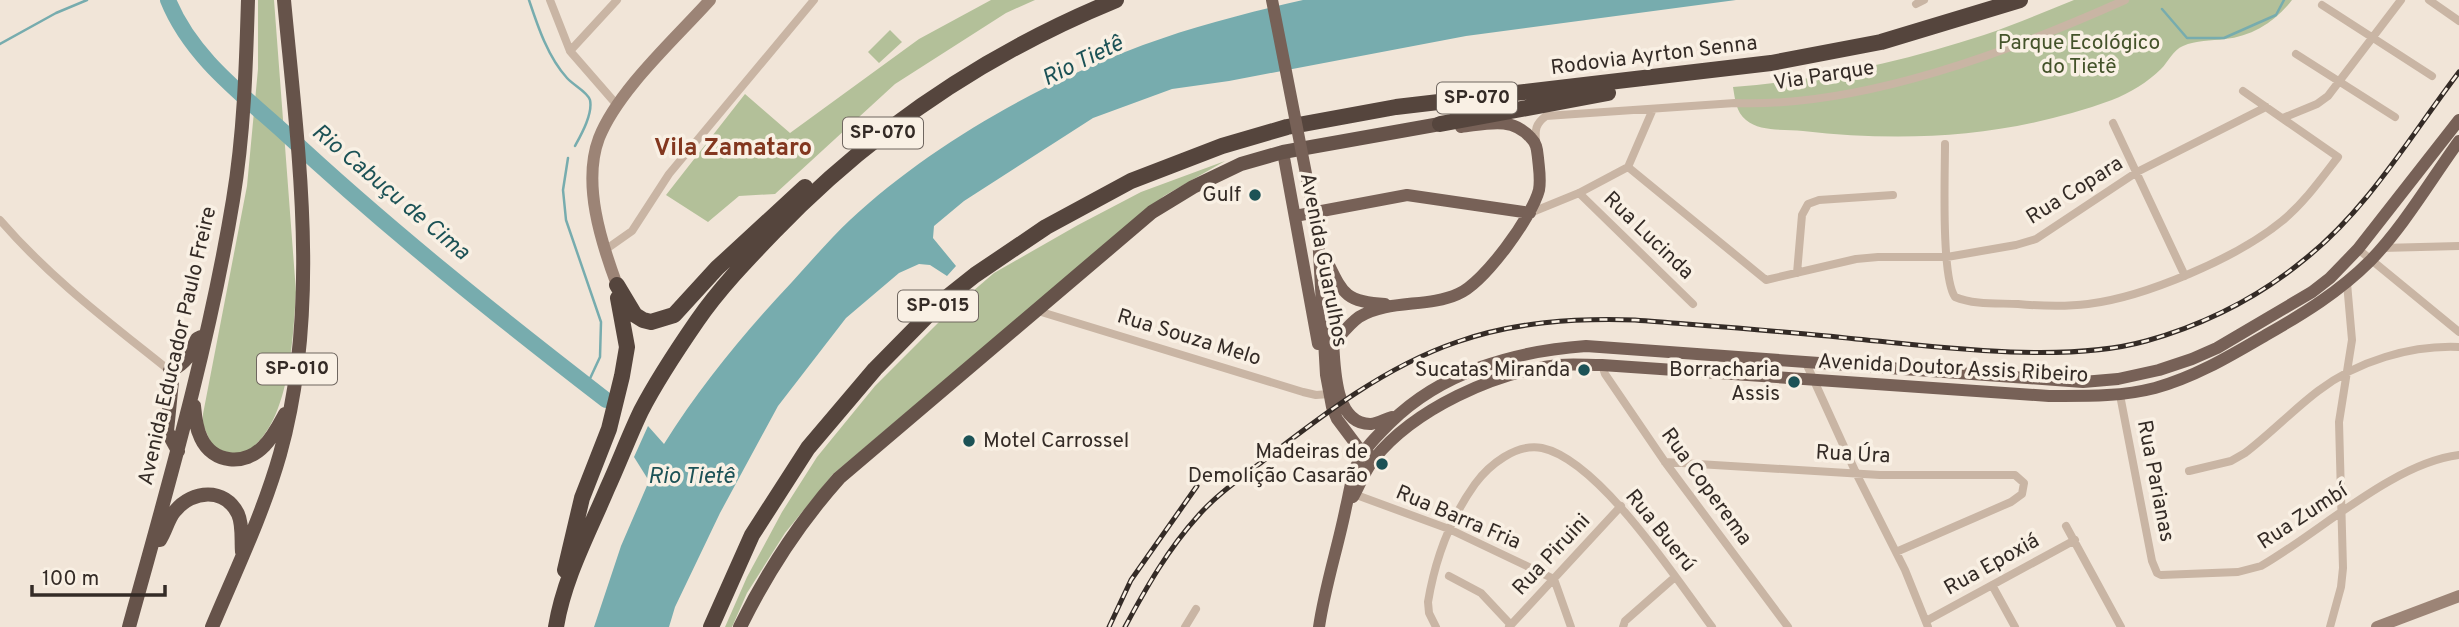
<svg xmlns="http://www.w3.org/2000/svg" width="2459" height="627" font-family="Overpass,sans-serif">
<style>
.green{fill:#b3c099}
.water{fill:#77acae}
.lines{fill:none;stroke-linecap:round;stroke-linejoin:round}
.stream{stroke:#77acae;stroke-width:2.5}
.river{stroke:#77acae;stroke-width:16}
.minor{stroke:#c9b5a4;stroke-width:8}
.secondary{stroke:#9c8476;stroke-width:12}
.primary{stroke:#776157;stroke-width:12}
.trunk{stroke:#66534a;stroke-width:14}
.motorway{stroke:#55453d;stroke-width:16}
.rail-casing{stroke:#342b26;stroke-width:5}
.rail{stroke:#f9f0e4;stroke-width:2.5;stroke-dasharray:8;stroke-linecap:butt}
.primary-bridge{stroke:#776157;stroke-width:12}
.poi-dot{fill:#1c5256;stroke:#f9f0e4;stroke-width:2.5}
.labels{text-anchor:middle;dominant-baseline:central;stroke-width:7;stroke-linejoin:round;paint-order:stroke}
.shield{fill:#f9f0e4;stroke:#6f665f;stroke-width:2}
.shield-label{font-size:19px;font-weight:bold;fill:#342b26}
.park-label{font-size:21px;fill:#44532a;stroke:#f9f0e4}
.street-label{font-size:21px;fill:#342b26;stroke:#f9f0e4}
.poi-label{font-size:21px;fill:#342b26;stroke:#f9f0e4;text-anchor:end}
.water-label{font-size:23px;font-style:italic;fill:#1c5256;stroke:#f9f0e4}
.quarter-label{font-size:24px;font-weight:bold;fill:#83371f;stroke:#f9f0e4}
</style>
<rect width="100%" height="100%" fill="#f1e5d8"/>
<!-- green -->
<path class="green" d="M258 0H274L296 292C293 338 290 416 253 447 247 451 241 455 233 455 227 454 219 449 213 447L203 425V414L247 186 258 69Z
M991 0H1035L1006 13 895 84 775 194 739 196 708 222 666 195 745 94 790 133 919 39Z
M2074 0H2292C2275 22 2252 36 2225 39 2211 41 2196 40 2183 46 2173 50 2169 61 2161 69 2148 82 2130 93 2112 100 2010 137 1910 143 1803 131 1785 129 1760 132 1746 120 1736 112 1735 99 1733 87 1818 81 1904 61 1984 35 2014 25 2044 12 2074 0Z
M890 30 902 42 879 63 868 52Z
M1225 161 1164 196 833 474 785 533 747 593 732 627H725L747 577 782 512 817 457 875 386 951 310 994 273 1078 225 1141 192Z"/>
<!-- water -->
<path class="water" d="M1303 0H1736L1466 36 1229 81 1172 89 1093 118 964 201 934 226 933 238 956 266 947 276 930 265 919 264 899 273 846 318 778 406 720 513 675 607 669 627H594L621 546 649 481 634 457 648 426 664 444C701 385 745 332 792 282 811 261 830 239 850 220 926 149 1029 90 1125 52 1183 29 1242 14 1303 0Z"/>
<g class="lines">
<!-- stream -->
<path class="stream" d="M529 0C538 27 548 57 567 78 573 85 588 92 590 100 593 114 581 135 575 146
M2162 9 2187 38H2224L2276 15 2284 0
M0 44 56 13 87 0
M568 158 563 190 566 220 601 322 600 357 587 385"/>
<!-- river -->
<path class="river" d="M168 0C191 57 242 94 286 134 388 229 496 315 606 400"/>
<!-- minor -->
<path class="minor" d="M550 0 570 51 617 105
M2429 0 2459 21
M1916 4 1924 0
M2322 5 2432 76
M570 51 617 0
M2296 54 2395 117
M2283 118 2317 104 2328 96 2401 0
M2113 123 2185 276
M1536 143C1535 130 1535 124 1546 116L1735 103C1862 108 2011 51 2125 0
M1945 144C1945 173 1941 277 1955 297 1974 305 1998 303 2018 304 2041 306 2064 307 2088 304 2145 297 2237 258 2282 221 2304 203 2321 179 2338 157L2243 91
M1628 167 1766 280 1856 259 1878 257H1947L2016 245 2036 239 2137 172 2266 107
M1579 193 1693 304
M1530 213 1579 193 1628 167 1653 109
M0 220C51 279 109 322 170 371
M2382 248 2459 246
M2358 249 2459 332
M605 250 632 231 669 174 814 0
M1797 273 1802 215 1808 204 1819 200 1893 195
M1038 311 1303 392 1316 395 1329 394
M1806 363 1856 473 1905 570 1928 627
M1602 365 1605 374 1665 462 1788 627
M2120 395 2152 561 2157 573 2161 575 2238 572 2261 566C2319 533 2393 463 2459 455
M1665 462 1880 475H2015L2024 483 2022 494 2011 502 1896 552
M2189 471 2231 461 2245 453C2270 434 2293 410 2318 391 2357 361 2411 345 2459 347
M1351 493 1449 529 1554 579
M2066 526 2121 627
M1449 576 1481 593 1511 625
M1554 579 1571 627
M1992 585 2015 627
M1926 621 2075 540
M1185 627 1196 609
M1436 627 1429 613 1428 602C1435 560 1450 519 1475 484 1489 465 1516 443 1542 448 1599 460 1677 580 1712 627
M1509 627 1621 506
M1623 627 1625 621 1675 577
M2330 627 2341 587 2343 568 2339 422 2352 340 2347 283"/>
<!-- secondary -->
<path class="secondary" d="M617 285C601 242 582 183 599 138 618 90 675 39 710 0
M2377 627 2459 596"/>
<!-- primary -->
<path class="primary" d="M1283 152 1318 344
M1295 216 1407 195 1530 213
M1318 235 1326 375 1332 407 1337 419 1358 447 1371 456
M1326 259C1343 294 1345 302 1385 304
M1333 342C1335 366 1334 425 1371 424 1378 423 1385 419 1392 417
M1333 344C1341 335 1349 324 1359 317 1389 299 1427 308 1458 294 1484 283 1532 217 1539 190 1541 179 1539 169 1538 158 1537 150 1537 144 1531 138 1512 116 1487 124 1461 127
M1353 497C1360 484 1365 471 1374 459 1414 409 1495 372 1558 365 1573 364 1587 365 1602 365L2049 396C2085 396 2120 397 2155 388 2195 377 2230 356 2266 335 2303 314 2339 292 2370 261 2404 226 2430 181 2459 141
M1319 627C1325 586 1338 547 1346 507 1350 491 1351 475 1359 460 1366 446 1379 434 1390 423 1441 372 1515 351 1586 346L2083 382 2118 379 2159 370 2192 359 2217 348 2312 292 2330 278 2358 249 2459 120"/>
<!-- trunk -->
<path class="trunk" d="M194 406C195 417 196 428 201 438 213 464 245 466 264 446 273 437 279 425 285 414
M178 451 167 431 172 381 170 371C186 363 190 355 197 339L201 337
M160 540C166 531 168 519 175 511 192 490 225 487 238 514 243 525 241 540 242 552
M129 627C168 486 209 345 233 200 244 134 246 67 248 0
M212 627C236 570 263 514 280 454 321 307 298 150 284 0
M740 627C767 572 798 524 839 478L1152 212 1193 187 1241 164 1283 152 1440 124"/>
<!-- motorway -->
<path class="motorway" d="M1440 124 1608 93
M617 285 635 315 643 320 651 322 674 315 717 268 805 187
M565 570 582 498 609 429 622 376 627 347 618 298
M556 627C564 578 588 534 607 489 619 463 629 436 641 411 657 380 677 350 697 321 719 289 746 261 773 233 872 130 984 54 1116 0
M711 627 752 535 808 448 875 369 941 302 975 275 1046 227 1131 181 1222 146 1287 127 1396 107 1771 63 1881 42 2020 0"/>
<defs>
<path id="rail" d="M1109 627 1131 580 1197 486
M1125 627C1146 588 1168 549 1198 516 1216 495 1241 478 1263 461 1321 416 1386 366 1457 342 1514 322 1574 318 1635 320 1709 326 1783 331 1856 339 1942 347 2063 364 2146 341 2203 325 2259 297 2305 259 2368 209 2411 135 2459 72"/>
</defs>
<!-- rail casing -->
<use href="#rail" class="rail-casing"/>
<!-- rail -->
<use href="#rail" class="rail"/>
<!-- primary-bridge -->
<path class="primary-bridge" d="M1272 0 1318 235"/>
</g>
<!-- markers -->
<g class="poi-dot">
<circle cx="1255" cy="195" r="7"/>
<circle cx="1584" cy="370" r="7"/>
<circle cx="1794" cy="382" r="7"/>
<circle cx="969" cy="441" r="7"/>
<circle cx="1382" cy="464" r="7"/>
</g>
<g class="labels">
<!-- shield labels -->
<g class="shield">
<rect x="1437" y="82.5" width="80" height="31" rx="5"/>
<rect x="843" y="117.5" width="80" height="31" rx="5"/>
<rect x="898" y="290.5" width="80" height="31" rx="5"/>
<rect x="257" y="353.5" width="80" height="31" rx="5"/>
</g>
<g class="shield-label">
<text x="1477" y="98">SP-070</text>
<text x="883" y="133">SP-070</text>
<text x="938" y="306">SP-015</text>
<text x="297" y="369">SP-010</text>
</g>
<!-- park labels -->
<g class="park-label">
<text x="2079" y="43">Parque Ecológico<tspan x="2079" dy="24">do Tietê</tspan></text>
</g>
<!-- street labels -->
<g class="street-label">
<text transform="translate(1654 56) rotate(-7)">Rodovia Ayrton Senna</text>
<text transform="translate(1824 76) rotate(-9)">Via Parque</text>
<text transform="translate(2075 191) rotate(-32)">Rua Copara</text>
<text transform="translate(1648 236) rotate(44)">Rua Lucinda</text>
<text transform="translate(1323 260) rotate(79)">Avenida Guarulhos</text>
<text transform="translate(1189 338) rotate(17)">Rua Souza Melo</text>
<text transform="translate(178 346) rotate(-77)">Avenida Educador Paulo Freire</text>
<text transform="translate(1953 369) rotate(3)">Avenida Doutor Assis Ribeiro</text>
<text transform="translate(1853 455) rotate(3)">Rua Úra</text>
<text transform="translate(2155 481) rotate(79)">Rua Parianas</text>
<text transform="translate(1706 487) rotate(54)">Rua Coperema</text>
<text transform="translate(2303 517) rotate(-33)">Rua Zumbí</text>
<text transform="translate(1458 518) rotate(23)">Rua Barra Fria</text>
<text transform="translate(1660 531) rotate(51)">Rua Buerú</text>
<text transform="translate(1552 555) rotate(-47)">Rua Piruini</text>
<text transform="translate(1992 565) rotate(-29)">Rua Epoxiá</text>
</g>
<!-- poi labels -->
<g class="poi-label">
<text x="1241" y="195">Gulf</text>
<text x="1570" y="370">Sucatas Miranda</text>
<text x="1780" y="370">Borracharia<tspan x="1780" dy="24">Assis</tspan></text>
<text x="983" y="441" text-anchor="start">Motel Carrossel</text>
<text x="1368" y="452">Madeiras de<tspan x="1368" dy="24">Demolição Casarão</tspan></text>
</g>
<!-- water labels -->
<g class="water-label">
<text transform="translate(1083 62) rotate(-26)">Rio Tietê</text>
<text transform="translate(390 193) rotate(40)">Rio Cabuçu de Cima</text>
<text x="691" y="477">Rio Tietê</text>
</g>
<!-- quarter labels -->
<g class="quarter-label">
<text x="733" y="149">Vila Zamataro</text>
</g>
</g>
<!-- scale -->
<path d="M32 585v10h133v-10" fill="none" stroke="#342b26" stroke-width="3.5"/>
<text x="42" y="585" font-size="21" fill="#342b26" stroke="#f9f0e4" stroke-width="5" paint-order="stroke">100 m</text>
</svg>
